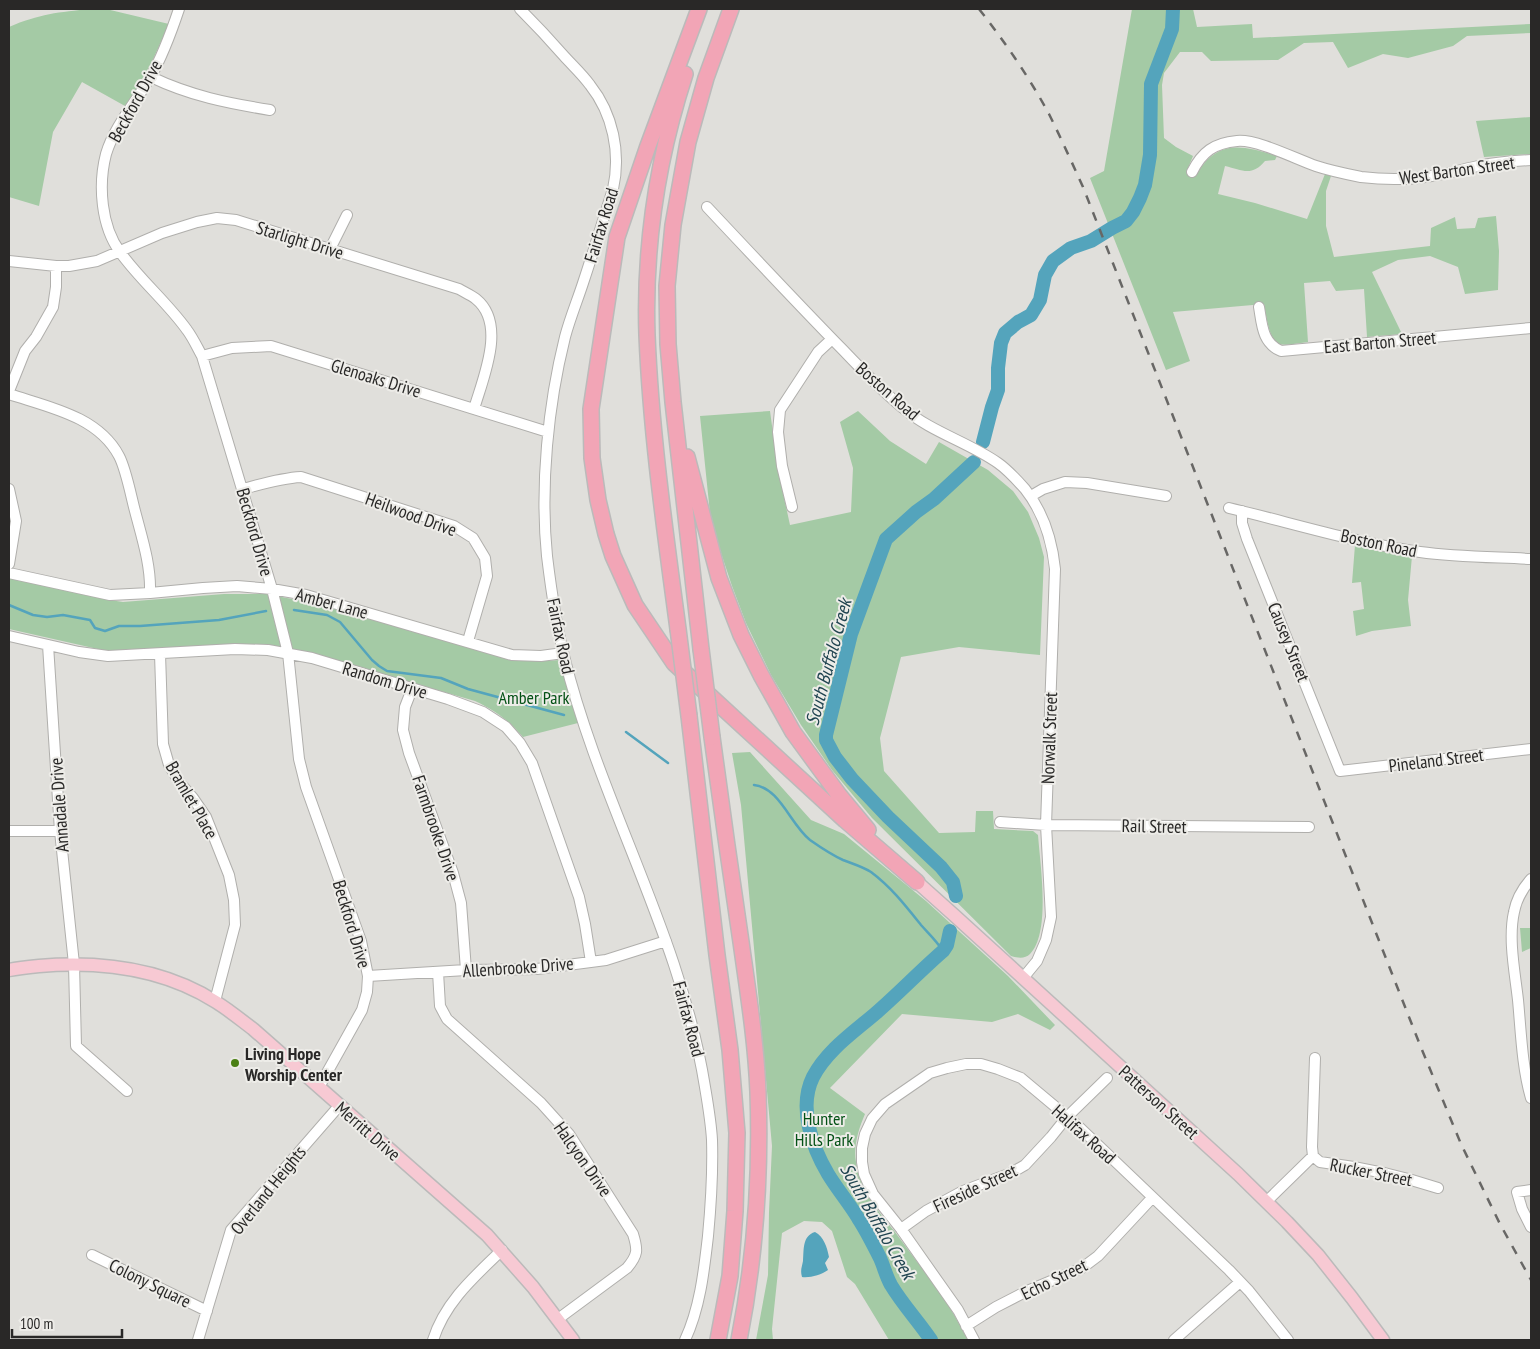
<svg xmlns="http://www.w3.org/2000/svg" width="1540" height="1349" font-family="'PT Sans Narrow',sans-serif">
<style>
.green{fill:#a4caa5}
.water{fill:#54a4bc}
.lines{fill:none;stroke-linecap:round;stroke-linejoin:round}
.stream{stroke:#54a4bc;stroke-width:2.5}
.river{stroke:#54a4bc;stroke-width:14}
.minor-casing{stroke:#b0afac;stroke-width:12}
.major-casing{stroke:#bbbaba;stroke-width:15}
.highway-casing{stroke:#bbbaba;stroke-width:18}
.minor{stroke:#fff;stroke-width:10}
.major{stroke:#f7c9d3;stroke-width:12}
.highway{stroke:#f2a5b6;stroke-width:15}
.rail{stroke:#686765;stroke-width:2.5;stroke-dasharray:9 9;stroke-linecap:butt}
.highway-bridge-casing{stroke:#bbbaba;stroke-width:18;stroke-linecap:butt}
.highway-bridge{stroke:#f2a5b6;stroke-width:15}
.poi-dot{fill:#4b8014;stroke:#edece8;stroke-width:2}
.labels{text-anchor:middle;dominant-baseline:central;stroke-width:4;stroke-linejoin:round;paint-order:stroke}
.street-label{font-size:18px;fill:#292827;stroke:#edece8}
.park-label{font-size:18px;fill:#035115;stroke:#edece8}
.poi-label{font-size:18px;font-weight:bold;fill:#292827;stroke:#edece8;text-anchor:start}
.water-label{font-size:19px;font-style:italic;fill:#204450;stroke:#edece8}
</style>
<rect width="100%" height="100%" fill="#e0dfdb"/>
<!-- green -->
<path class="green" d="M91 9H106L169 24 145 77 125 106 82 82 53 132 39 206 9 197V27C39 14 59 12 91 9Z
M1132 9H1193L1197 27 1252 24 1253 38 1530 24 1531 9V33L1467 36 1453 46 1408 58 1383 54 1348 68 1333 42 1304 43 1278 60 1211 61 1202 52H1180L1164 73 1162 85 1164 138 1176 147 1193 156 1186 173 1196 176C1216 139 1242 145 1277 156L1275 160 1265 161C1252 177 1242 170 1225 166L1218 194 1255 203 1307 219 1325 174 1331 176 1326 191V226L1334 257 1430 246 1431 228 1455 217 1457 229 1475 228 1478 218 1496 216 1499 251 1498 290 1465 294 1458 267 1430 256 1398 260 1372 272 1402 334 1367 337 1364 289 1336 291 1330 281 1304 283 1308 342C1299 343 1288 346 1279 344 1269 341 1266 314 1264 304L1173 312 1190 361 1166 370 1090 178 1104 171Z
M1531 117V154L1484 157 1476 121Z
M770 411 778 470 790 525 851 512 853 468 840 422 858 411 890 441 926 464 939 442 988 470 1013 491 1028 512 1039 538 1044 557 1040 655 959 647 901 657 880 738 884 771 939 833 975 832 976 811H993L994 829 1033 831 1038 835C1040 863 1051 933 1030 954 1025 959 1018 958 1011 956L872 818 832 770 801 725 771 675 746 623 732 586 711 523 700 416Z
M1355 545 1412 556 1408 600 1411 626 1372 631 1356 636 1353 611 1364 609 1361 582 1352 583Z
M9 578 110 600 123 602 224 594H266L318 604 519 660 542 661 561 660 578 723 523 737C508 720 496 711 475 701L302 651 274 646 235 644 111 652 9 629Z
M750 752 811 820 844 834 926 901 1008 976 1055 1025 1050 1030 1018 1014 992 1022 902 1014 830 1088 865 1114C859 1128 853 1146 856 1162 860 1190 878 1211 895 1232 910 1253 926 1273 941 1294 951 1308 959 1324 968 1340H889L855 1284 847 1277 832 1231 822 1222 804 1221 782 1233 772 1329 773 1340H756L768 1275 769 1212 772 1146 741 805 732 753Z
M1520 928H1531V948L1522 952Z"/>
<!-- water -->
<path class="water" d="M815 1232C824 1237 827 1247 829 1257L825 1263 828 1270C821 1275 810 1278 802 1277 800 1270 802 1267 803 1261 804 1250 802 1236 815 1232Z"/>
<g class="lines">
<!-- stream -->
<path class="stream" d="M9 605 33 615 47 617 63 615 90 620 95 628 105 631 119 626H140L219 620 266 611
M294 610 327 615 340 622 372 660 379 666 387 671 441 678 468 689 564 715
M626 732 668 763
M754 785C780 788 790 824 810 840 820 847 832 855 843 860 853 864 861 866 871 872 891 887 905 905 921 925 929 934 936 940 943 951"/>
<!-- river -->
<path class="river" d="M983 442 992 407 998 390V368L1001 343 1005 333 1018 322 1031 315 1040 300 1045 275 1053 261 1071 248 1091 241 1112 228 1126 221 1133 212 1140 198 1145 185 1150 155 1151 84 1172 29 1173 9
M956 896 953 882 941 867 888 817 852 779 835 757 826 740V735L851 634 886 539 916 512 934 499 974 462
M931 1340C919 1322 903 1305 891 1285 886 1276 884 1267 880 1258 873 1244 866 1230 858 1218 849 1203 837 1189 828 1174 812 1147 798 1107 813 1077 827 1050 854 1032 876 1013 899 993 920 971 943 951L947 945 950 931"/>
<defs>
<path id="minor" d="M179 9C171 33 162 57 150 78 135 103 114 127 106 154 98 185 101 226 120 252 140 280 167 302 187 330 193 338 197 347 202 356L272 589 288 653 299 759 306 787 361 941 368 976 367 992 362 1010 319 1087
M520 9C535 24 550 40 564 56 573 66 582 74 590 85 613 114 621 153 613 189 603 220 594 250 584 280 578 299 570 318 565 337 548 405 540 486 547 556 551 589 556 624 564 656 600 803 681 936 705 1087 708 1105 711 1122 712 1140 713 1172 711 1204 708 1236 704 1271 700 1308 685 1340
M151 77C191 96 227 103 270 110
M1192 172C1202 152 1214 143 1237 141 1257 139 1296 159 1316 166 1331 171 1346 174 1361 177 1386 180 1412 180 1437 175 1451 173 1464 169 1478 166 1496 162 1513 161 1531 160
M707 207C752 255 797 303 843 350 862 370 881 390 903 408 931 432 968 442 998 463 1008 470 1017 480 1025 489 1044 513 1052 540 1055 569L1046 825 1051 917 1046 940 1037 961 1023 978
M330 249 347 215
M9 261 56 266H69L97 261 162 233 197 222 217 218 236 220 459 289C464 292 471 295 476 299 507 324 483 378 474 409
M1259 307C1262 324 1262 343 1281 351L1531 328
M202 356 232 348 271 346 548 432
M9 391 25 351 36 337 53 307 56 287V266
M9 394C48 407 98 416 119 456 126 469 131 496 135 511 142 538 151 565 150 593
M9 489 16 521 9 564
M243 489C262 484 281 478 301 477L454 526 473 538 485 558 487 576 468 641
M1031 496 1043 489 1065 482 1087 483 1166 496
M792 507 782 466 778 432 780 410 818 352 832 339
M1229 508C1292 523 1356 543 1420 552 1457 557 1494 557 1531 559
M1242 511V523L1247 539 1340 771 1531 749
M9 573 110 595 150 593 203 588 237 586 272 589 306 595 512 655 541 656 563 653
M9 636 79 652 108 656 235 649 268 650 312 658 448 699 483 712 506 727 520 743 532 763 579 897 585 924 591 962
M48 645 60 831 74 964 76 1046 127 1091
M160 654 163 744 169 765 180 783 193 798 206 817 229 875 234 900 235 925 215 1001
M412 689 405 707 403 730 409 753 453 873 461 903 466 970
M1000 822 1046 825 1309 827
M9 831H60
M1531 879C1523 888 1516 901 1514 912 1508 939 1515 973 1518 1000 1521 1032 1522 1067 1531 1098
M438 972 440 1006 447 1019 541 1103 569 1134 633 1234C638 1250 638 1255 627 1268L558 1319
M368 976 466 970 537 969 606 960 666 941
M1315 1058 1312 1147 1313 1156 1320 1162C1360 1167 1399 1175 1438 1188
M1531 1190 1517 1192 1522 1209 1531 1227
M1266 1202 1313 1156
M901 1229 926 1211 963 1191 1011 1173 1025 1165 1051 1137 1067 1117 1107 1078
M92 1255 207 1311
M966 1326 996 1307 1027 1291 1082 1268 1098 1256 1152 1198
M198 1340 231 1230 339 1106
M433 1340C445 1302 474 1277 502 1250
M974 1340 958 1310 901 1229 873 1194 864 1174 862 1162V1148L865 1134 872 1119 885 1104 930 1073 947 1068 966 1064H981L998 1069 1021 1078 1076 1124 1229 1270 1249 1291 1288 1340
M1174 1340 1240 1282"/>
<path id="major" d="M917 882 955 916 1238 1174 1287 1222 1318 1255 1352 1298 1383 1340
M9 970C19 968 29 967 39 966 100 961 164 969 216 1002 229 1010 241 1020 253 1029L487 1235 533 1287 573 1340"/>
<path id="highway" d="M699 9 648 146 617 237 591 409 592 458 598 500 606 534 613 556 635 605 674 663 845 820 917 882
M687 457 719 578 741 635 761 675 793 732 839 795 868 830
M678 629C665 531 651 434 647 335 644 247 658 157 685 74
M701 649 673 402 668 344 667 286 673 225 688 142 706 78 731 9
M689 716 717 955 730 1050 737 1133 735 1211 730 1276 718 1340
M712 737C721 805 731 874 741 942 748 992 756 1042 758 1092 761 1175 755 1259 739 1340"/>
</defs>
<!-- minor casing -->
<use href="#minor" class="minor-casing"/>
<!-- major casing -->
<use href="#major" class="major-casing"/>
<!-- highway casing -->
<use href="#highway" class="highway-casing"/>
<!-- minor -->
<use href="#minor" class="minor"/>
<!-- major -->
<use href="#major" class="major"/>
<!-- highway -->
<use href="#highway" class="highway"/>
<!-- rail -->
<path class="rail" d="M979 9C1005 42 1029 77 1049 114 1061 138 1072 163 1083 187L1420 1045 1461 1144 1500 1224 1531 1280"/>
<defs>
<path id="highway-bridge" d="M678 629 689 716
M701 649 712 737"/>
</defs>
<!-- highway-bridge casing -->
<use href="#highway-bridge" class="highway-bridge-casing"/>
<!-- highway-bridge -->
<use href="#highway-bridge" class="highway-bridge"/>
</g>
<!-- markers -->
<circle class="poi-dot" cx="235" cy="1063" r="5"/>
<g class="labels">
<!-- street labels -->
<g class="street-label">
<text transform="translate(135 101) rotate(-61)">Beckford Drive</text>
<text transform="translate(1457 170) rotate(-8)">West Barton Street</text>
<text transform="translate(601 225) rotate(-73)">Fairfax Road</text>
<text transform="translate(300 240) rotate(17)">Starlight Drive</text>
<text transform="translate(1380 342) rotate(-5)">East Barton Street</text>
<text transform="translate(376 378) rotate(17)">Glenoaks Drive</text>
<text transform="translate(888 391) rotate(41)">Boston Road</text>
<text transform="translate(411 514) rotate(20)">Heilwood Drive</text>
<text transform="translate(255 532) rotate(74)">Beckford Drive</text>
<text transform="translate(1379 543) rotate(12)">Boston Road</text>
<text transform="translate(332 603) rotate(15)">Amber Lane</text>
<text transform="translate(561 636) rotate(78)">Fairfax Road</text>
<text transform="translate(1289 642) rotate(68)">Causey Street</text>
<text transform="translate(385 680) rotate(17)">Random Drive</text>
<text transform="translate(1049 738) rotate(-88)">Norwalk Street</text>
<text transform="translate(1436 760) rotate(-7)">Pineland Street</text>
<text transform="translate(192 800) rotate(60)">Bramlet Place</text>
<text transform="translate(59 805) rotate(-94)">Annadale Drive</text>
<text transform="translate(1154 826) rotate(1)">Rail Street</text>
<text transform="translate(436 828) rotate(71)">Farmbrooke Drive</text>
<text transform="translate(352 924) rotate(73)">Beckford Drive</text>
<text transform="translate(518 967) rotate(-4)">Allenbrooke Drive</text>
<text transform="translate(689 1019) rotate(75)">Fairfax Road</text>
<text transform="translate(1159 1102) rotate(42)">Patterson Street</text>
<text transform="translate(368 1131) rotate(41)">Merritt Drive</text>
<text transform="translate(1084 1134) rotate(42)">Halifax Road</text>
<text transform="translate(583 1159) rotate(55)">Halcyon Drive</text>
<text transform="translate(1371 1172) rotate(11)">Rucker Street</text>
<text transform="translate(975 1188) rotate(-25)">Fireside Street</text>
<text transform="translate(268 1190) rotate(-51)">Overland Heights</text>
<text transform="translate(1054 1279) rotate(-26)">Echo Street</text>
<text transform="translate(150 1283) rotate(26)">Colony Square</text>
</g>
<!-- park labels -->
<g class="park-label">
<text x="534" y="697">Amber Park</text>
<text x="824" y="1118">Hunter<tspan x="824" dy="21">Hills Park</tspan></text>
</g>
<!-- poi labels -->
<g class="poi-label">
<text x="245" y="1053">Living Hope<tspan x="245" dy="21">Worship Center</tspan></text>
</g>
<!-- water labels -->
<g class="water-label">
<text transform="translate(828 662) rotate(-75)">South Buffalo Creek</text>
<text transform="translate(878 1221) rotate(60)">South Buffalo Creek</text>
</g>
</g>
<!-- border -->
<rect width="1540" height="1349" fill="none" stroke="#292827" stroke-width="20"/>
<!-- scale -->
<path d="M12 1329v8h110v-8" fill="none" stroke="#292827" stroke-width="2.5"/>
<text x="20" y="1329" font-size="15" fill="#292827" stroke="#edece8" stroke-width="4" paint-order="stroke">100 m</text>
</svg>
